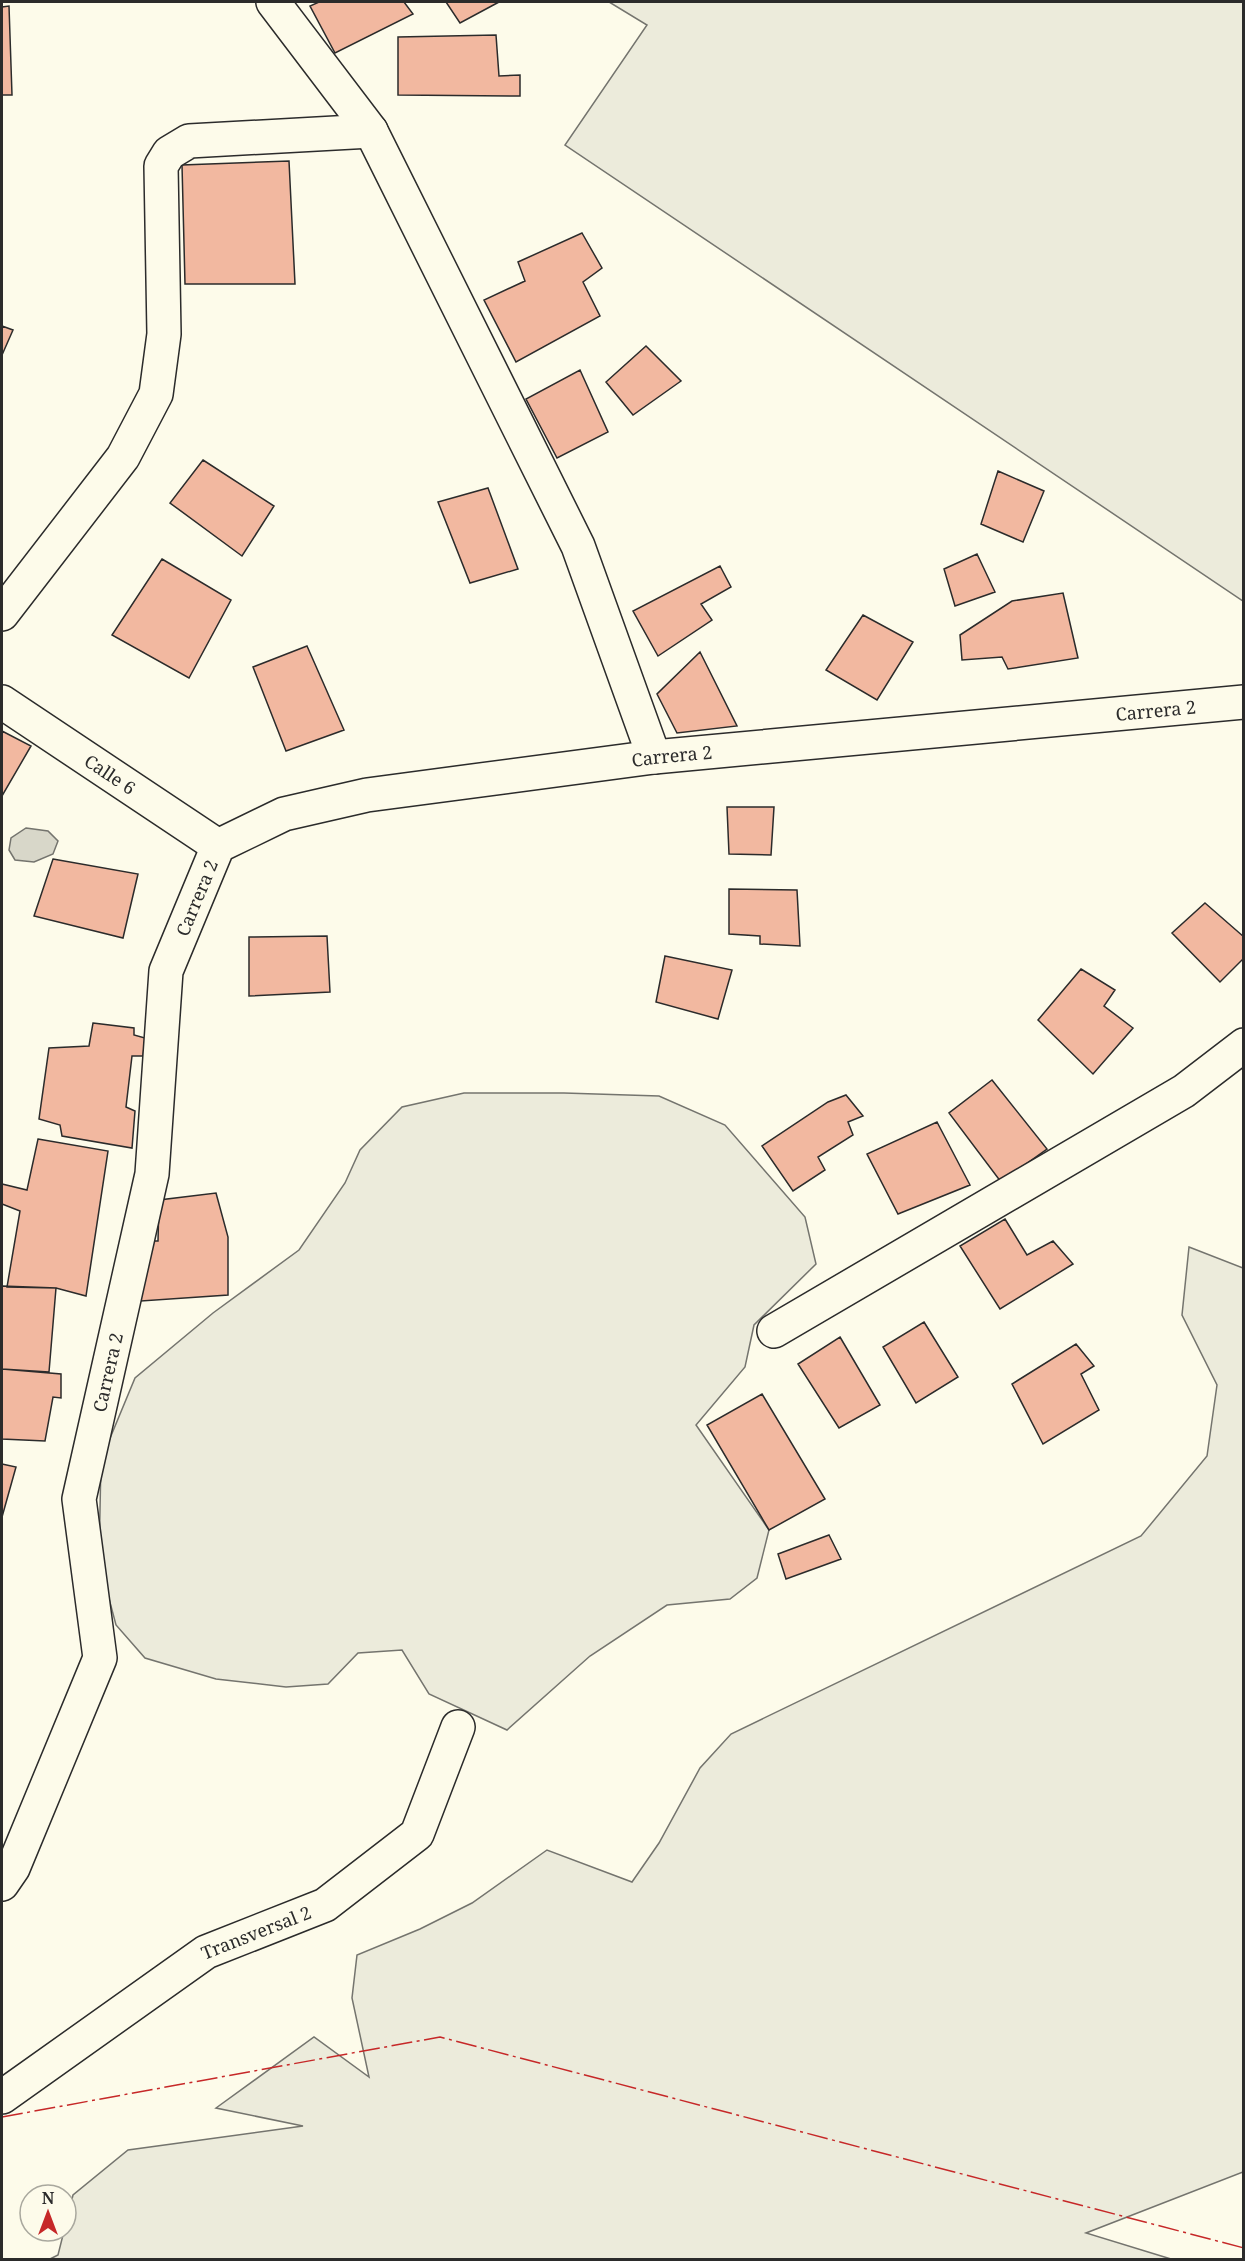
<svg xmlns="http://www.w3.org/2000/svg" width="1245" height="2261" font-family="'Noto Serif',serif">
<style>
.green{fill:#ecebdb;stroke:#74746e;stroke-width:1.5}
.water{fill:#d8d7c9;stroke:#74746e;stroke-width:1.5}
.building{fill:#f2b8a0;stroke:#2b2b2b;stroke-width:1.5}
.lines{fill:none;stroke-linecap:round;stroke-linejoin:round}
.minor-casing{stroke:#2b2b2b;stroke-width:36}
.minor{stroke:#fdfbea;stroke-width:33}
.power{stroke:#c62828;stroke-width:1.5;stroke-dasharray:21 4.5 3 4.5;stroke-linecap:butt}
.labels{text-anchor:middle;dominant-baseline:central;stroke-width:4.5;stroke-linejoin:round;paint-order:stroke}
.street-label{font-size:18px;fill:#2b2b2b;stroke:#fdfbea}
</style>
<rect width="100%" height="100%" fill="#fdfbea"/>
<!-- green -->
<path class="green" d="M609 2H1243V601L565 145 647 25Z
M464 1093H564L659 1096 725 1125 805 1217 816 1264 754 1325 745 1367 696 1425 769 1530 757 1578 730 1599 667 1605 590 1656 507 1730 429 1694 402 1650 358 1653 328 1684 286 1687 216 1679 145 1658 116 1625 99 1561 101 1460 135 1378 213 1313 299 1250 345 1183 360 1150 402 1107Z
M1189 1247 1243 1268V2172L1086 2233 1171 2259H50L58 2255 73 2195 128 2150 303 2126 216 2108 314 2037 369 2077 352 1998 357 1955 420 1929 472 1903 547 1850 632 1882 659 1843 700 1768 731 1734 1141 1536 1207 1456 1217 1385 1182 1315Z"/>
<!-- water -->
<path class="water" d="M26 828 48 831 58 841 53 854 34 862 15 860 9 850 11 838Z"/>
<!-- building -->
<path class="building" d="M319 2H404L413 14 335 53 310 6Z
M446 2H499L460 23Z
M9 6 12 95H2V7Z
M496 35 499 76 520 75V96L398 95V37Z
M289 161 295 284H185L182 165Z
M582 233 602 268 583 282 600 316 516 362 484 300 525 281 518 262Z
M2 326 13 330 2 355Z
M646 346 681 381 633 415 606 382Z
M580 370 608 432 557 458 526 399Z
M203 460 274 506 242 556 170 503Z
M998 471 1044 491 1023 542 981 524Z
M488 488 518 569 470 583 438 502Z
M977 554 995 592 955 606 944 569Z
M162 559 231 600 189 678 112 635Z
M720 566 731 587 701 604 712 620 658 656 633 611Z
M1063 593 1078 658 1008 669 1002 657 962 660 960 635 1012 601Z
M863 615 913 642 877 700 826 670Z
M307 646 344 730 286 751 253 667Z
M700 652 737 726 677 733 657 694Z
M2 731 31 746 2 796Z
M727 807H774L771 855 729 854Z
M53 859 138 874 123 938 34 916Z
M729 889 797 890 800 946 760 944V936L729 934Z
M1205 903 1244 937V958L1220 982 1172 933Z
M327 936 330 992 249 996V937Z
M665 956 732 970 718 1019 656 1002Z
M1081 969 1115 990 1104 1006 1133 1028 1093 1074 1038 1020Z
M93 1023 134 1028V1035L145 1038 143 1056H132L126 1107 135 1111 132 1148 62 1136 60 1125 39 1119 49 1048 89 1046Z
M992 1080 1047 1149 1001 1182 949 1113Z
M846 1095 863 1116 848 1122 853 1135 818 1157 825 1170 793 1191 762 1146 828 1102Z
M937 1122 970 1185 898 1214 867 1154Z
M38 1139 108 1151 86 1296 56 1288 7 1287 20 1211 2 1204V1184L27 1190Z
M216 1193 228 1237V1295L141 1301 143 1241H158L159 1200Z
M1005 1219 1027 1255 1053 1241 1073 1264 1000 1309 960 1246Z
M2 1286 56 1288 49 1372 2 1369Z
M924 1322 958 1377 916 1403 883 1347Z
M840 1337 880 1405 839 1428 798 1364Z
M1076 1344 1094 1366 1081 1374 1099 1410 1043 1444 1012 1384Z
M2 1369 61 1374V1398L53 1397 45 1441 2 1439Z
M762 1394 825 1499 769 1530 707 1425Z
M2 1464 16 1467 2 1517Z
M829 1535 841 1559 786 1579 778 1554Z"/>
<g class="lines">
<defs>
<g id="minor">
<path d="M273 2 371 131 578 546 654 757"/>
<path d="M2 614 123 457 156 394 164 334 161 166 169 153 189 141 371 131"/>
<path id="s1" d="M2 702 218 846"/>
<path d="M774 1331 1184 1091 1244 1045"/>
<path id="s2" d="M2 1884 13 1868 100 1658 79 1499 152 1174 166 971 218 846 284 814 367 795 654 757 1244 702"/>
<path id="s3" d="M2 2097 206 1952 325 1905 417 1834 458 1727"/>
</g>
</defs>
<!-- minor casing -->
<use href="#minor" class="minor-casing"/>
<!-- minor -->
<use href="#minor" class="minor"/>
<!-- power -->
<path class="power" d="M2 2117 440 2037 1244 2248"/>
</g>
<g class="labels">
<!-- street labels -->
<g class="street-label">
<text stroke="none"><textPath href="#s2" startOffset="2031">Carrera 2</textPath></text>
<text stroke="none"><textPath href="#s2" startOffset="1545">Carrera 2</textPath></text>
<text stroke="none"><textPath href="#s1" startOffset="130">Calle 6</textPath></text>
<text stroke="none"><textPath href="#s2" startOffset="1023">Carrera 2</textPath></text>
<text stroke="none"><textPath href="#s2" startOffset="537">Carrera 2</textPath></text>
<text stroke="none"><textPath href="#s3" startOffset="304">Transversal 2</textPath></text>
</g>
</g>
<!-- border -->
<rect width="1245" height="2261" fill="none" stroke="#2b2b2b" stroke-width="6"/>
<!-- north arrow -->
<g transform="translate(48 2213)"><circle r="28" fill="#fdfbea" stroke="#a9a89e" stroke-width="1.5"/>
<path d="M0-4.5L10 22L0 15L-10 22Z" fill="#c62828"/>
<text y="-9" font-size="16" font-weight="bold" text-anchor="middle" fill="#2b2b2b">N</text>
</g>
</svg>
